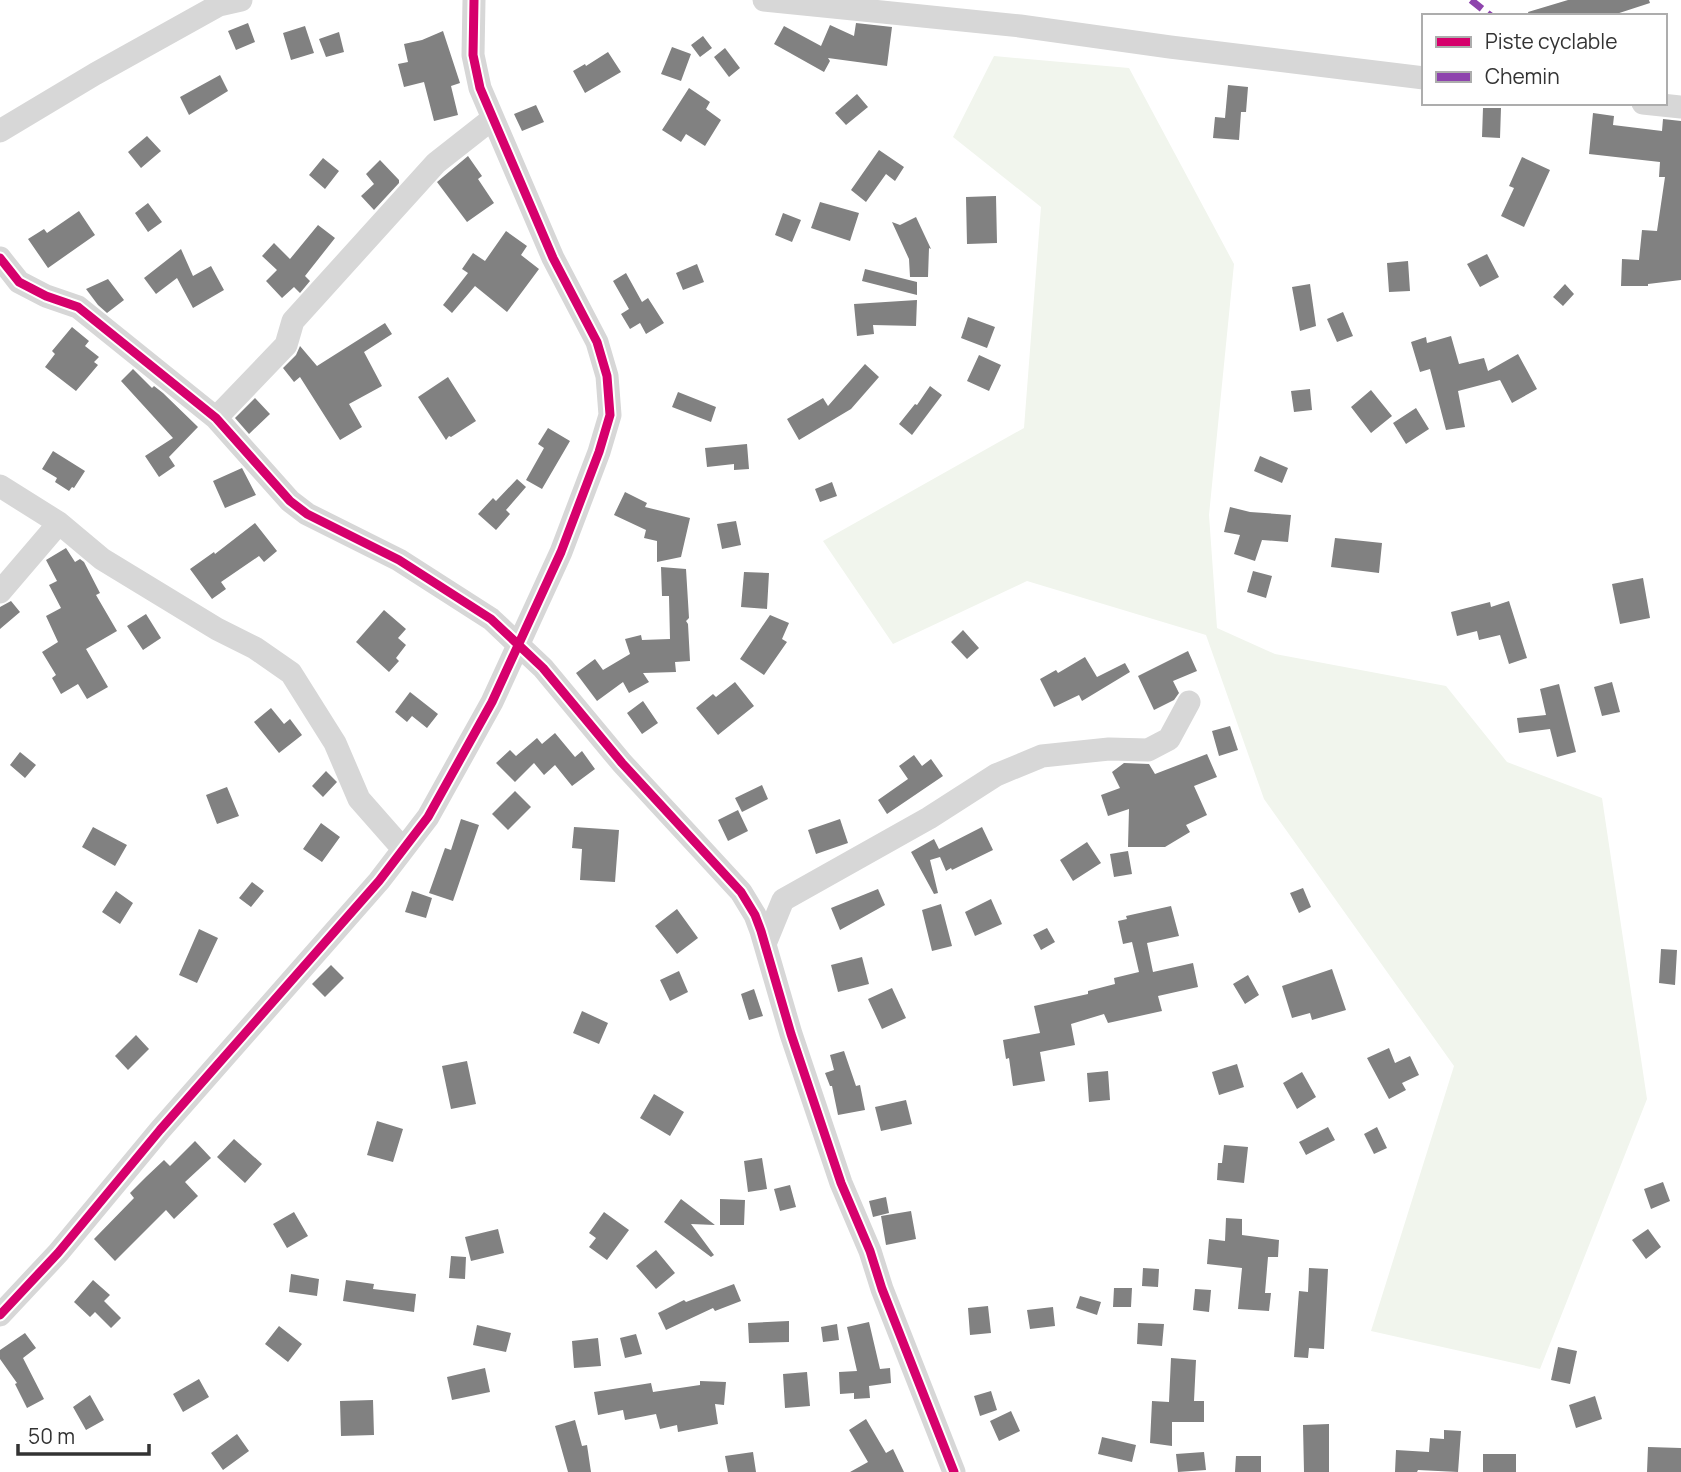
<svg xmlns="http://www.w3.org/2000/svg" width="1681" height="1472" font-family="Manrope,sans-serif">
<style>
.green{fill:#f1f5ed}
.building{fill:#818181}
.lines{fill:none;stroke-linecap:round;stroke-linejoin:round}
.minor{stroke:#d7d7d7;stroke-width:23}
.quiet{stroke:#8e44ad;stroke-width:7;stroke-dasharray:14 7;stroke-linecap:butt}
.cycleway-casing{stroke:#fff;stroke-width:13}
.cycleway{stroke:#d6006c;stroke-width:9}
</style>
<rect width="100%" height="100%" fill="#fff"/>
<!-- green -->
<path class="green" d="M994 56 1129 68 1234 264 1209 515 1217 628 1275 654 1446 686 1507 762 1602 798 1647 1099 1540 1369 1371 1331 1454 1066 1264 799 1206 635 1027 581 893 644 823 541 1024 428 1041 207 953 137Z"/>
<!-- building -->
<path class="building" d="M1568 0H1649L1650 3 1610 16H1529L1528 12Z
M248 23 255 42 236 50 228 31Z
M856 23 892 27 887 66 828 58 830 61 824 72 774 44 784 26 821 46 830 25 854 36Z
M305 26 314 53 291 60 283 33Z
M443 31 460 83 451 86 458 115 434 121 424 82 404 87 398 64 408 62 404 44 422 40Z
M339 32 344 52 326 57 319 39Z
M703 36 712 48 700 57 691 45Z
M672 47 691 54 681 81 661 74Z
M725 48 740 68 729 77 714 57Z
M608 52 621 72 585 93 573 71 585 64 586 66Z
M220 75 228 91 189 115 180 97Z
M1228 85 1248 87 1246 112H1241L1239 140 1213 138 1215 117 1225 118Z
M689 88 710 102 706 109 721 120 705 146 686 134 681 142 662 130Z
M857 94 868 107 846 125 835 113Z
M536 105 544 122 522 131 514 114Z
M1483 108H1501L1500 138 1482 137Z
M1593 113 1614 116 1613 125 1662 131 1663 119 1681 121V280L1648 284V286H1621L1622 259 1639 260 1642 230 1657 231 1665 177H1659L1660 162 1589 154Z
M147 136 161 151 141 168 128 152Z
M879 150 904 167 895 181 886 174 866 202 851 190Z
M468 156 482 176 478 179 494 203 467 222 437 182Z
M1522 157 1550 170 1524 227 1501 216 1514 188 1509 186Z
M323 158 339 171 325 189 309 175Z
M380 160 399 180V183L374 210 361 196 374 184 366 174Z
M996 196 997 243 967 244 966 197Z
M820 202 859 213 850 241 811 228Z
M148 203 162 222 148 232 135 213Z
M79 211 95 235 48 268 28 239 44 229 47 233Z
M783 213 801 220 792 242 775 235Z
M916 217 931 249 929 248 928 277H910L909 259 892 222 900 225Z
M318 225 335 238 305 276 310 281 300 293 294 287 282 298 266 281 277 270 262 256 274 243 290 259Z
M506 231 527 246 521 255 539 269 507 312 475 286 452 313 443 305 468 273 462 269 473 253 485 261Z
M181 249 193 276 211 266 224 290 193 308 177 278 156 294 144 278Z
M1487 254 1499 277 1480 287 1467 264Z
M1408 261 1410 291 1389 292 1387 263Z
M697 264 704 282 683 290 676 273Z
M865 269 917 282V295L862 281Z
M626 273 642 302 648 298 664 323 646 334 640 323 630 329 621 314 629 309 613 281Z
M108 279 124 300 107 313 98 305 86 289Z
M1310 284 1316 326 1300 331 1292 287Z
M1565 284 1574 294 1563 306 1553 297Z
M917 300 916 326 873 325 874 334 857 336 854 304Z
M1343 312 1353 336 1337 342 1327 319Z
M968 317 995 327 987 348 961 338Z
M385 323 392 334 364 352 382 386 349 404 362 427 340 440 300 377 294 382 283 368 296 355 300 346 317 366Z
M72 327 89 341 85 346 99 357 94 362 98 365 76 391 45 367 55 354 52 351Z
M1451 336 1459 364 1484 358 1488 371 1518 354 1537 389 1512 403 1500 380 1458 391 1465 427 1446 430 1430 369 1420 372 1411 342 1426 337 1427 343Z
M979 355 1001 365 989 391 967 381Z
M865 364 879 377 851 409 799 440 787 419 823 398 828 406Z
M133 369 152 388 154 386 163 393 198 427 169 457 175 466 159 477 145 456 173 438 121 381Z
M448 377 476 421 451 437 449 436 446 440 418 397Z
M930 386 942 395 912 435 899 424 915 404 917 405Z
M1310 389 1312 410 1294 412 1291 391Z
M1371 390 1392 416 1371 433 1351 407Z
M678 392 716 407 711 422 672 407Z
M255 398 270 414 249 434 235 418Z
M1416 408 1429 429 1406 444 1393 423Z
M548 428 570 441 542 489 526 480 544 448 538 444Z
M747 444 749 469 734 470V464L707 467 705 448Z
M53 451 85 471 74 488 72 487 69 491 55 482 57 478 42 469Z
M1260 456 1288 468 1282 483 1254 471Z
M242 468 256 495 225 508 213 481Z
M517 479 526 487 506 510 510 514 496 530 478 514 493 498 496 501Z
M832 482 837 496 820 502 815 489Z
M625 492 647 503 645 507 690 518 681 557 657 562V541L644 538 646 530 614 515Z
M1230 507 1250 512 1291 515 1288 542 1262 540 1255 561 1234 554 1240 535 1224 532Z
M736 521 741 545 722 549 717 524Z
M255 523 277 551 264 562 259 556 221 582 226 589 212 599 190 569 214 552 215 554Z
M1335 538 1382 543 1379 573 1331 567Z
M66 548 75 562 80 559 84 562 100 593 96 595 117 631 86 649 108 687 87 699 78 684 61 694 52 678 56 675 42 652 58 642 46 616 61 608 49 585 57 581 46 560Z
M661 567 686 569 689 618 686 621 688 624 690 661 675 662 676 672 643 673 649 682 629 693 623 682 597 701 576 673 595 659 603 670 630 654 625 639 641 635 642 640 670 639 669 596H662Z
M1253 571 1272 576 1266 598 1247 592Z
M744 572 769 573 767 609 741 607Z
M1643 578 1650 618 1620 624 1612 584Z
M11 601 20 612 0 629V607Z
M1509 601 1527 658 1509 664 1500 635 1479 640 1477 631 1457 636 1451 612 1490 602 1491 607Z
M384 610 406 629 398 638 406 645 396 658 399 661 389 672 356 642Z
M146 614 161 638 143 650 127 626Z
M770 615 789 623 782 639 787 642 764 675 740 659Z
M963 630 979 648 967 659 951 642Z
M1188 651 1197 671 1173 681 1179 693 1174 700 1154 710 1138 676Z
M1085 657 1097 677 1125 663 1130 672 1082 701 1079 695 1054 707 1040 679 1056 670 1058 673Z
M735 682 754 706 718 735 696 708 713 694 716 697Z
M1612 682 1620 712 1602 716 1594 687Z
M1559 684 1576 752 1557 757 1550 729 1519 733 1517 718 1546 715 1540 689Z
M410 692 438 714 427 728 412 716 407 722 395 712Z
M643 701 658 723 642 734 627 713Z
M271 708 284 724 290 719 302 735 279 753 254 722Z
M1230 726 1238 750 1219 756 1212 731Z
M555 733 575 757 582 751 595 769 572 786 555 765 544 775 534 763 515 782 496 763 510 750 516 756 537 738 542 744Z
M20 752 36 765 25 778 10 765Z
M1207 754 1217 777 1194 786 1207 815 1186 825 1190 832 1165 847H1128L1129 809 1108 816 1101 795 1120 788 1112 772 1124 763 1149 764 1155 774Z
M914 755 922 766 931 759 943 776 887 814 878 800 908 779 899 766Z
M326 771 337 782 323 797 312 786Z
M762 785 768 799 742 812 735 798Z
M227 787 239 816 217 824 206 795Z
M515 791 531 807 508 830 492 814Z
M738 810 748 831 728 841 718 820Z
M461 819 479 825 453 901 429 893 445 848 451 850Z
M840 819 848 843 816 854 808 830Z
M321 823 340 837 322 862 303 849Z
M93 827 127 845 115 866 82 847Z
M574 827 619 830 615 882 580 880 582 849 572 848Z
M982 827 993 850 952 870 951 868 946 871 940 857 930 860 938 893 934 894 911 852 934 839 939 849Z
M1087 842 1101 863 1073 881 1060 860Z
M1128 851 1132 874 1114 877 1110 854Z
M252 882 264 891 251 907 239 898Z
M1303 888 1311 907 1299 913 1290 893Z
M878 889 885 905 840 930 831 908Z
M116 891 133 903 120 924 102 912Z
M412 891 432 898 426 918 405 912Z
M991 899 1002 924 975 936 965 912Z
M941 904 952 946 932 951 922 910Z
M1171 906 1179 936 1147 943 1153 972 1193 963 1198 987 1158 996 1162 1011 1108 1023 1104 1014 1071 1024 1075 1045 1040 1052 1045 1081 1013 1086 1009 1058 1006 1059 1003 1040 1040 1033 1034 1006 1088 994V991L1115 984 1114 978 1139 972 1132 942 1123 944 1118 921 1127 919 1126 916Z
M677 909 698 938 677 954 655 926Z
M1047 928 1055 942 1041 950 1033 935Z
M199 929 218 938 197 983 179 975Z
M1661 949 1677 950 1675 985 1659 983Z
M862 957 869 984 838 992 831 965Z
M331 965 344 978 325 997 312 984Z
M1332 969 1346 1010 1312 1020 1310 1013 1292 1018 1282 986Z
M679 971 688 992 670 1001 660 980Z
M1248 975 1259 995 1245 1004 1233 984Z
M892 988 906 1018 882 1029 868 999Z
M754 989 763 1016 749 1020 741 994Z
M582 1011 608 1023 599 1044 573 1033Z
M136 1035 149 1049 128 1070 115 1056Z
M1389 1048 1395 1063 1410 1056 1419 1075 1402 1083 1406 1090 1389 1099 1367 1058Z
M844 1051 856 1086 860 1085 865 1110 838 1115 832 1086H830L825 1073 834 1070 830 1055Z
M467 1061 476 1104 451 1109 442 1066Z
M1237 1064 1244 1087 1219 1095 1212 1072Z
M1108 1071 1110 1100 1089 1102 1087 1073Z
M1302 1072 1316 1097 1297 1109 1283 1083Z
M654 1094 684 1112 670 1136 640 1118Z
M906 1100 912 1124 881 1131 875 1107Z
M377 1121 403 1129 393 1162 367 1155Z
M1328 1127 1335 1140 1306 1155 1299 1142Z
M1377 1127 1387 1148 1374 1154 1364 1134Z
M234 1139 262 1164 245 1183 217 1157Z
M195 1141 211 1158 185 1182 198 1196 174 1219 166 1210 115 1261 94 1239 134 1198 130 1193 146 1177 164 1160 170 1166Z
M1224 1145 1248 1147 1244 1183 1217 1180 1218 1163H1222Z
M762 1158 767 1189 748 1192 744 1161Z
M1663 1182 1670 1201 1651 1209 1644 1189Z
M790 1185 796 1207 780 1211 774 1189Z
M886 1197 889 1213 873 1217 869 1201Z
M681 1199 715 1225 691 1224 714 1255 711 1257 664 1222Z
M720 1199 745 1200 744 1225H720Z
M911 1211 916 1239 886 1245 881 1216Z
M294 1212 308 1236 287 1248 273 1224Z
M604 1212 629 1230 607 1260 589 1247 596 1238 589 1233Z
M1226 1218 1242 1219V1235L1279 1240 1278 1257H1268L1265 1293H1271L1269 1311 1238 1309 1242 1268 1207 1264 1209 1239 1225 1241Z
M498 1229 504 1253 471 1261 465 1237Z
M1648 1229 1661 1247 1646 1259 1632 1240Z
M656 1250 675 1273 656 1289 636 1266Z
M451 1256 466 1257 465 1279 449 1278Z
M1143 1268 1159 1269 1158 1287 1142 1286Z
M1309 1268 1328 1269 1324 1349 1309 1348 1308 1358 1294 1357 1299 1291 1308 1292Z
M291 1274 319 1279 317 1296 289 1292Z
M93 1280 110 1295 104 1301 121 1318 111 1328 95 1312 90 1317 74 1302Z
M346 1280 374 1284 373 1289 416 1294 414 1312 343 1301Z
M734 1284 741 1301 715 1311 713 1308 666 1330 658 1313 684 1300 686 1302Z
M1114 1288H1132L1131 1307H1113Z
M1195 1289 1211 1290 1209 1312 1193 1310Z
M1080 1296 1101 1302 1097 1315 1076 1308Z
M988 1306 991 1333 970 1335 968 1308Z
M1053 1307 1055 1326 1030 1329 1027 1310Z
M789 1321V1342L749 1343 748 1323Z
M869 1322 880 1369 890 1368 891 1383 869 1386 870 1398 854 1399V1393L840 1394 839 1372 857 1371 847 1327Z
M1138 1323 1164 1324 1162 1346 1137 1344Z
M837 1324 839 1340 823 1342 821 1327Z
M477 1325 511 1333 506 1352 473 1345Z
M279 1326 302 1344 288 1362 265 1344Z
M25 1333 36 1348 23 1358 44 1399 27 1408 15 1384 17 1383 0 1359V1350Z
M636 1334 642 1354 625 1358 620 1338Z
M598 1338 601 1366 574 1368 572 1341Z
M1558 1347 1577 1351 1570 1384 1551 1380Z
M1171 1358 1196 1360 1194 1401H1204V1422H1172V1446L1150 1443 1152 1401 1169 1402Z
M485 1368 490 1392 452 1400 447 1377Z
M807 1372 810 1406 785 1408 783 1374Z
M199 1379 209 1397 183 1412 173 1394Z
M700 1381 726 1382 724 1405 715 1404 718 1424 678 1432 677 1425 660 1429 656 1414 625 1420 623 1410 598 1415 594 1392 651 1383 653 1392 700 1385Z
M991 1391 997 1410 980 1416 974 1396Z
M90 1395 104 1420 86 1430 73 1407Z
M1595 1396 1602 1419 1576 1428 1569 1405Z
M373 1400 374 1435 341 1436 340 1401Z
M1011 1411 1020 1431 999 1441 990 1421Z
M866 1419 886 1453 893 1449 904 1472H850L868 1462 849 1430Z
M575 1420 582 1446 587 1445 591 1472H568L555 1426Z
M1329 1424V1472H1304L1303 1425Z
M1444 1430 1461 1431 1458 1472 1418 1470 1417 1472H1395L1396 1450 1429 1452 1430 1438 1444 1439Z
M237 1434 249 1451 223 1470 211 1453Z
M1102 1437 1136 1445 1132 1462 1098 1454Z
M1648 1447 1681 1448V1472H1647Z
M753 1452 756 1472H728L725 1456Z
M1204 1452 1206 1470 1178 1472 1176 1454Z
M1483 1454H1516V1472H1483Z
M1236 1456H1261V1472H1235Z"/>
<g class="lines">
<!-- minor -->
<path class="minor" d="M764 0 1020 26 1170 47 1424 78
M1643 103 1681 107
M0 131 95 74 219 5 241 0
M0 258 19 282 46 296 78 307 216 418 290 501 307 514 399 560 491 619 543 668 622 763 741 892 755 915 761 931 791 1034 841 1183 870 1251 882 1289 954 1472
M216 418 286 345 293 321 436 163 492 119
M0 486 59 523 102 559 217 629 255 648 291 673 335 743 359 799 403 849
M0 592 59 523
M765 944 783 900 929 818 996 775 1042 756 1109 749 1148 750 1169 739 1189 702
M0 1315 58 1253 160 1130 379 881 428 817 492 702 561 552 599 452 610 415 607 376 597 342 553 258 480 88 473 55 474 0"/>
<!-- quiet -->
<path class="quiet" d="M1471 0 1491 16"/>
<defs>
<path id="cycleway" d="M0 258 19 282 46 296 78 307 216 418 290 501 307 514 399 560 491 619 543 668 622 763 741 892 755 915 761 931 791 1034 841 1183 870 1251 882 1289 954 1472
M0 1315 58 1253 160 1130 379 881 428 817 492 702 561 552 599 452 610 415 607 376 597 342 553 258 480 88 473 55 474 0"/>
</defs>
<!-- cycleway casing -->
<use href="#cycleway" class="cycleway-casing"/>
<!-- cycleway -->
<use href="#cycleway" class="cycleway"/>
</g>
<!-- legend -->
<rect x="1422" y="14" width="245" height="91" fill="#ffffff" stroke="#adadad" stroke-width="2"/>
<rect x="1436" y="37" width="35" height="10" fill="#d6006c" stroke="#adadad" stroke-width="2"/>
<text x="1485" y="49" font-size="21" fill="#333333">Piste cyclable</text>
<rect x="1436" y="72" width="35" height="10" fill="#8e44ad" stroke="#adadad" stroke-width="2"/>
<text x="1485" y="84" font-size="21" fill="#333333">Chemin</text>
<!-- scale -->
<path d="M18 1444v10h131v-10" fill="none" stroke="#333333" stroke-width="3.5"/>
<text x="28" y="1444" font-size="21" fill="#333333" stroke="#ffffff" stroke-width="5" paint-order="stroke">50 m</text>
</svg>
